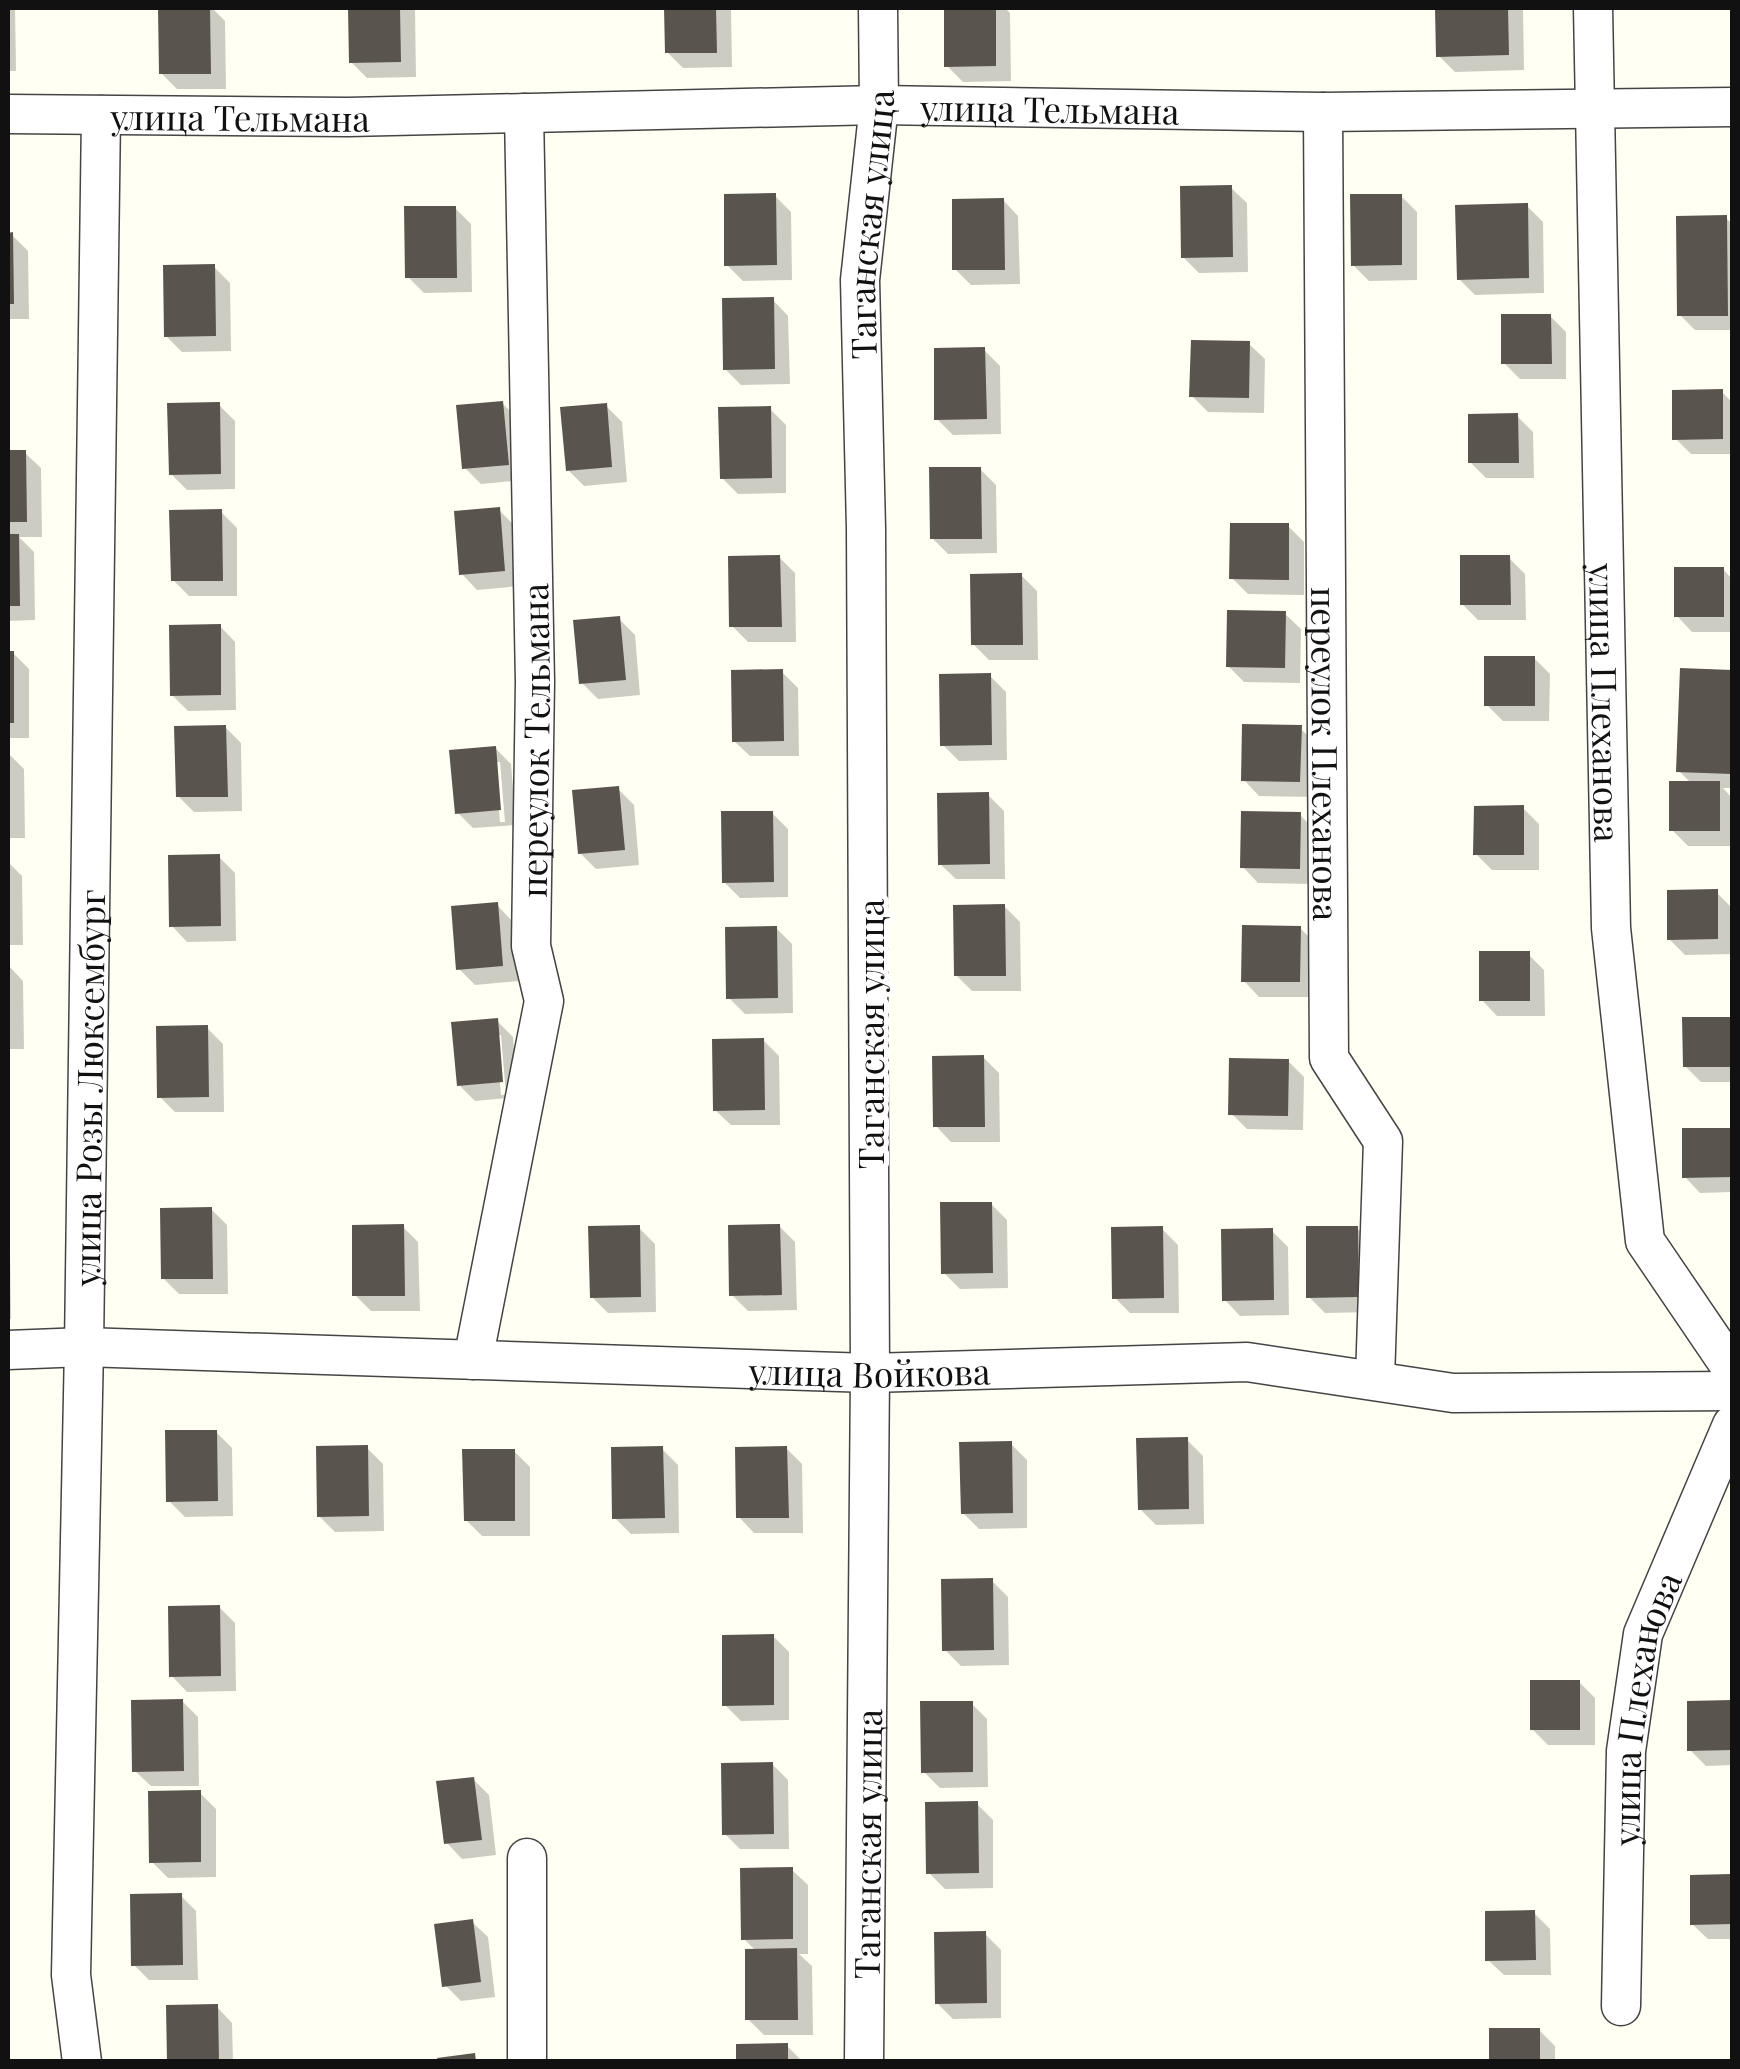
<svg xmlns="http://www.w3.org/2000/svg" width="1740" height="2069" font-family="'Playfair Display',serif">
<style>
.shadow{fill:#0003;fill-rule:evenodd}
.building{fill:#59544d}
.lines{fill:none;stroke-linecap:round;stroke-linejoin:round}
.street-casing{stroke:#444;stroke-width:41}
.street{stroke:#fff;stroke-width:38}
.labels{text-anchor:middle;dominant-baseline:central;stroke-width:10;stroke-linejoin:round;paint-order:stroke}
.street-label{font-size:35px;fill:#111;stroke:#fff}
</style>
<rect width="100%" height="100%" fill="#fffff4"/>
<!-- shadow -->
<path class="shadow" d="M8 8H15L16 71H8Z
M160 8H212L225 21 226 89H177L161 73Z
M351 8 415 9 416 77 367 78 351 62Z
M667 8H731L732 67 683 68 667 52Z
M946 8H1005L1010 13 1011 81 963 82 947 66Z
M1438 8H1523L1524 70 1455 72 1439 56Z
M1231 188 1247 203 1248 272 1199 273 1183 257Z
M775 196 791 212 792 280 743 281 727 265Z
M1401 196 1417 212V280L1369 281 1353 265Z
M1003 200 1018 216 1020 284 971 285 955 269Z
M1527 206 1543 222 1544 293 1475 295 1459 279Z
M455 208 471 224 472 292 424 293 408 277Z
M1726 218 1732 224V330H1695L1679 314Z
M8 235H12L28 251 29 319H8Z
M214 267 230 283 231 351 182 352 166 336Z
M773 300 788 316 790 384 741 385 725 369Z
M1550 316 1566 332V379H1520L1504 363Z
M1249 344 1265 359 1264 413 1208 412 1192 396Z
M984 350 1000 366 1001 434 953 435 937 419Z
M8 361 10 363V431H8Z
M1722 392 1732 402V454H1691L1675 438Z
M502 403 518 419 524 480 481 484 465 468Z
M219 405 235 421V489L187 490 171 474Z
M606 406 622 422 627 482 584 486 568 470Z
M770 409 786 425V493L738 494 722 478Z
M1517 416 1533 432 1534 478H1486L1470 462Z
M8 453H25L41 468 42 537H19L34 552 35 620 8 621Z
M980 469 996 485 997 553 948 554 932 538Z
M499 510 515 526 520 586 477 590 462 574Z
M221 512 237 528V596H189L173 580Z
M1288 526 1304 542V595L1248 594 1232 578Z
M779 557 795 573 796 642H748L732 626Z
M1509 558 1525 574 1526 620H1478L1462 604Z
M1723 569 1732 579V632H1692L1677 616Z
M1021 575 1037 591 1038 660H989L973 644Z
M1285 614 1301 629 1300 683 1244 682 1228 666Z
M619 619 635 635 640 695 598 699 582 683Z
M220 626 235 642 236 710 188 711 172 695Z
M8 653H13L29 669V738H8Z
M1534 658 1550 674 1549 721H1503L1487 705Z
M1683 671 1732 673V788H1723L1732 798V846H1688L1672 830 1692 784 1679 771Z
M782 672 798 688 799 756H750L734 741Z
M990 676 1006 692 1007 760 959 761 943 745Z
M225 727 241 743 242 811 194 812 178 796Z
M1300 728 1316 744 1315 797 1259 796 1244 780Z
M495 748 511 764 516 825 473 828 457 812ZM495 762H500L505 822H500Z
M8 753 24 769 25 838H8Z
M618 789 634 805 639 865 596 869 580 853Z
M988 795 1004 811 1005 879H956L940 864Z
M1523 808 1539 824V870H1492L1476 854Z
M772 813 788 829V897L740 898 724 882Z
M1300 815 1316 831 1315 884 1258 883 1243 867Z
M219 857 235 873 236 941 187 942 172 926Z
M8 862 22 876 23 945H8Z
M1716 892 1732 908V954L1685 955 1669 939Z
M497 905 512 921 518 981 475 985 459 969Z
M1004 906 1020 922 1021 991H972L956 975Z
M776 928 792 944 793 1013 745 1014 729 998Z
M1300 928 1316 944 1315 997H1259L1244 981Z
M1528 954 1544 970 1545 1016H1497L1482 1000Z
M8 965 23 981 24 1049H8Z
M1685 1020H1732V1082H1701L1685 1066Z
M497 1021 513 1037 518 1097 475 1101 459 1085ZM496 1035H501L506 1095H501Z
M207 1028 223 1044 224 1112H175L160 1097Z
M763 1040 779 1056 780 1125H731L715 1110Z
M983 1057 999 1073 1000 1142H951L936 1126Z
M1288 1061 1304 1077 1303 1130 1247 1129 1231 1113Z
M1731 1130 1732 1192 1700 1193 1685 1177Z
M991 1204 1007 1220 1008 1288 960 1289 944 1273Z
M211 1209 227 1225 228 1294H179L163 1278Z
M779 1226 795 1242 797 1310 748 1311 732 1295Z
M403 1227 418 1242 420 1311H371L355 1295Z
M639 1228 655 1244 656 1312 608 1313 592 1297Z
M1357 1228 1372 1244 1374 1312 1325 1313 1309 1297Z
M1162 1229 1178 1245 1179 1313H1130L1114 1297Z
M1272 1231 1288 1247 1289 1315 1240 1316 1225 1300Z
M8 1248 10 1250 11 1319H8Z
M216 1432 232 1448 233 1516 185 1517 169 1501Z
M1187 1440 1203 1456 1204 1524 1156 1525 1140 1509Z
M1011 1444 1027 1460V1528L979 1529 963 1513Z
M367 1448 383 1464 384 1531 335 1532 319 1516Z
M786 1448 802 1464 803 1533H754L739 1517Z
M662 1449 678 1465 679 1533 631 1534 615 1518Z
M514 1451 530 1467V1536H482L466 1520Z
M992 1581 1008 1597 1009 1665 961 1666 945 1650Z
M219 1607 235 1623 236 1691 187 1692 172 1676Z
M773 1636 789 1652V1720L741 1721 725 1705Z
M1579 1682 1595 1698V1745H1548L1532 1729Z
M182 1701 198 1717 199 1786H151L135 1771Z
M971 1703 987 1719 988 1787 940 1788 924 1772Z
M1690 1703H1732V1765L1706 1766 1690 1750Z
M772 1764 788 1780 789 1849H740L725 1834Z
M473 1779 489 1795 496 1855 462 1859 447 1843Z
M200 1793 216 1809V1877L168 1878 152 1862Z
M977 1804 993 1820V1888L945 1889 929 1873Z
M792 1870 808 1885V1954H799L812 1966 813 2035H764L748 2019 756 1951 744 1939Z
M1692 1877H1732V1939H1708L1692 1924Z
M180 1895 196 1911 198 1980H149L133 1964Z
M1534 1913 1550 1929 1551 1975H1504L1488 1960Z
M472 1922 488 1937 495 1997 461 2001 445 1985Z
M985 1934 1001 1950V2018L953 2019 937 2003Z
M217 2007 232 2023 233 2062H169Z
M1539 2030 1555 2046V2062H1492Z
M787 2046 803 2062H739Z"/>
<!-- building -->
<path class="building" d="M158 8H210L211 74H159Z
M348 8H400L401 62 349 63Z
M664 8H716L717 53H665Z
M944 8H996V66L944 67Z
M1435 8H1508L1509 55 1436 57Z
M1232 185 1233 257 1181 258 1180 186Z
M776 193 777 265 724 266V194Z
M1350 194H1402V265L1351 266Z
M1004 198 1005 270H952V199Z
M1528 203 1529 278 1457 280 1455 205Z
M404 206H456L457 278H405Z
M1727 215 1728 316H1677L1676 216Z
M13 232 14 304H8V233Z
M215 264 216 336 164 337 163 265Z
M774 297 775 369 723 370 722 298Z
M1501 314H1551L1552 364H1501Z
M1191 340 1250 341 1249 398 1189 397Z
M985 347 987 419 934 420V348Z
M1723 389V439L1672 440V390Z
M503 401 509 465 462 469 456 405Z
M220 402 221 474 169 475 167 403Z
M607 403 612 467 566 471 560 407Z
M771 406 772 478 720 479 718 407Z
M1518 413 1519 463H1468V414Z
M8 450H26L27 522H8Z
M929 467H981L982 539H930Z
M500 507 505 571 459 575 454 511Z
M222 509 223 581H171L169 510Z
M1230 523H1289V580L1229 579Z
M8 534H19L20 606H8Z
M780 555 782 627H729L728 556Z
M1460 555H1510L1511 605H1460Z
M1674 567H1724V617H1674Z
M1022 573 1023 645H971L970 574Z
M1227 610 1286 611 1285 668 1226 667Z
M620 616 626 680 579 684 573 620Z
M221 624V695L170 696 169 625Z
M8 651H14V723H8Z
M1484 656H1535V706H1484Z
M1680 668 1732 670V774L1676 772Z
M783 669 784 741 732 742 731 670Z
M991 673 992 745 940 746 939 674Z
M1242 724 1302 725 1300 782 1241 781Z
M226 725 228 797H176L174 726Z
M496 746 501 810 455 814 449 750Z
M1669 781H1720V831H1669Z
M619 786 625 850 578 854 572 790Z
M989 792 990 864 938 865 937 793Z
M1524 805V855H1473L1474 806Z
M721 811H773L774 882 722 883Z
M1241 811 1301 812 1300 869 1240 868Z
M220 854 221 926 169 927 168 855Z
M1718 889V939L1667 940V890Z
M498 902 503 966 456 970 451 906Z
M1005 904 1006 976H954L953 905Z
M1242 925 1301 926 1300 982H1241Z
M777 926 778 998 726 999 725 927Z
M1479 951H1530V1001H1479Z
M1682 1017H1732V1067H1683Z
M498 1018 503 1082 457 1086 451 1022Z
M208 1025 209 1097 157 1098 156 1026Z
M764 1038 765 1110 713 1111 712 1039Z
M984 1055 985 1127H933L932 1056Z
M1229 1058 1289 1059 1288 1116 1228 1115Z
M1682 1128H1732V1177L1682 1178Z
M940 1202H992L993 1273 941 1274Z
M212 1207 213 1279H161L160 1208Z
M404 1224 405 1296H352V1225Z
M780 1224 782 1295 729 1296 728 1225Z
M640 1225 641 1297 590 1298 588 1226Z
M1163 1226 1164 1298 1112 1299 1111 1227Z
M1306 1226H1358L1359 1297 1306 1298Z
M1273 1228 1274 1300 1222 1301 1221 1229Z
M165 1430H217L218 1501 166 1502Z
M1188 1437 1189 1509 1138 1510 1136 1438Z
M1012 1441 1013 1513 961 1514 959 1442Z
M368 1445 369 1516 317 1517 316 1446Z
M663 1446 665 1518 612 1519 611 1447Z
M787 1446 789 1518H736L735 1447Z
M462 1449H515V1521H464Z
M993 1578 994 1650 942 1651 941 1579Z
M220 1605 221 1676 169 1677 168 1606Z
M774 1634V1705L722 1706V1635Z
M1530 1680H1580V1730H1530Z
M183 1699 184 1771 132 1772 131 1700Z
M1732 1700V1750L1687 1751V1701Z
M920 1701H973V1772L921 1773Z
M773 1762 774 1834 722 1835 721 1763Z
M474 1777 482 1840 444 1844 436 1781Z
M201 1790V1862L149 1863 148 1791Z
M978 1801 979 1873 926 1874 925 1802Z
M793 1867V1939L741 1940 740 1868Z
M1732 1874V1924L1690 1925V1875Z
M182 1893 183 1965 131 1966 130 1894Z
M1535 1910 1536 1960 1485 1961V1911Z
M473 1919 481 1982 442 1987 434 1924Z
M986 1931 987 2003 935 2004 934 1932Z
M797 1948 798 2020H745V1949Z
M218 2004 219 2062H167L166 2005Z
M1489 2028H1540V2062H1489Z
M788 2043V2062H736V2044Z
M475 2053 476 2062H438L437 2058Z"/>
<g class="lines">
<defs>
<g id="street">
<path id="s1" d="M1593 8 1611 928 1645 1241 1732 1369"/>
<path id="s2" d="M1323 112 1329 1058 1383 1141 1375 1379"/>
<path id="s3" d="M8 114 348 117 879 105 1323 112 1732 107"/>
<path id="s4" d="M8 1350 84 1347 870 1373 1247 1362 1453 1393 1732 1391"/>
<path id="s5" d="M473 1360 544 1001 531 946 535 682 524 113"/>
<path id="s6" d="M1621 2006 1626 1751 1643 1634 1732 1425"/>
<path id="s7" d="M82 2062 71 1975 84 1347 101 115"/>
<path d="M527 2062V1858"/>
<path id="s8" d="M864 2062 870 1373 866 529 860 280 879 105 878 8"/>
</g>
</defs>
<!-- street casing -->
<use href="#street" class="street-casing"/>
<!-- street -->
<use href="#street" class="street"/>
</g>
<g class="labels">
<!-- street labels -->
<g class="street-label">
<text stroke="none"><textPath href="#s3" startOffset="1042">улица Тельмана</textPath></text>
<text stroke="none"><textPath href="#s3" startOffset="232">улица Тельмана</textPath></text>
<text stroke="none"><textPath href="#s8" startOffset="1838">Таганская улица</textPath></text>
<text stroke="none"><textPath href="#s1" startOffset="695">улица Плеханова</textPath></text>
<text stroke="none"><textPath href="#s5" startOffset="628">переулок Тельмана</textPath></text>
<text stroke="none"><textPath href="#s2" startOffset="642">переулок Плеханова</textPath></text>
<text transform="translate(869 1034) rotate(-90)">Таганская улица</text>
<text stroke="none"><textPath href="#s7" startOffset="975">улица Розы Люксембург</textPath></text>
<text stroke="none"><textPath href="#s4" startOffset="862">улица Войкова</textPath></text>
<text stroke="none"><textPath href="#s6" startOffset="300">улица Плеханова</textPath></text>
<text stroke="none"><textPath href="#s8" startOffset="218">Таганская улица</textPath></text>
</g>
</g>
<!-- border -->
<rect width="1740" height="2069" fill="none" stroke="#111111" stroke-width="20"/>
</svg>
